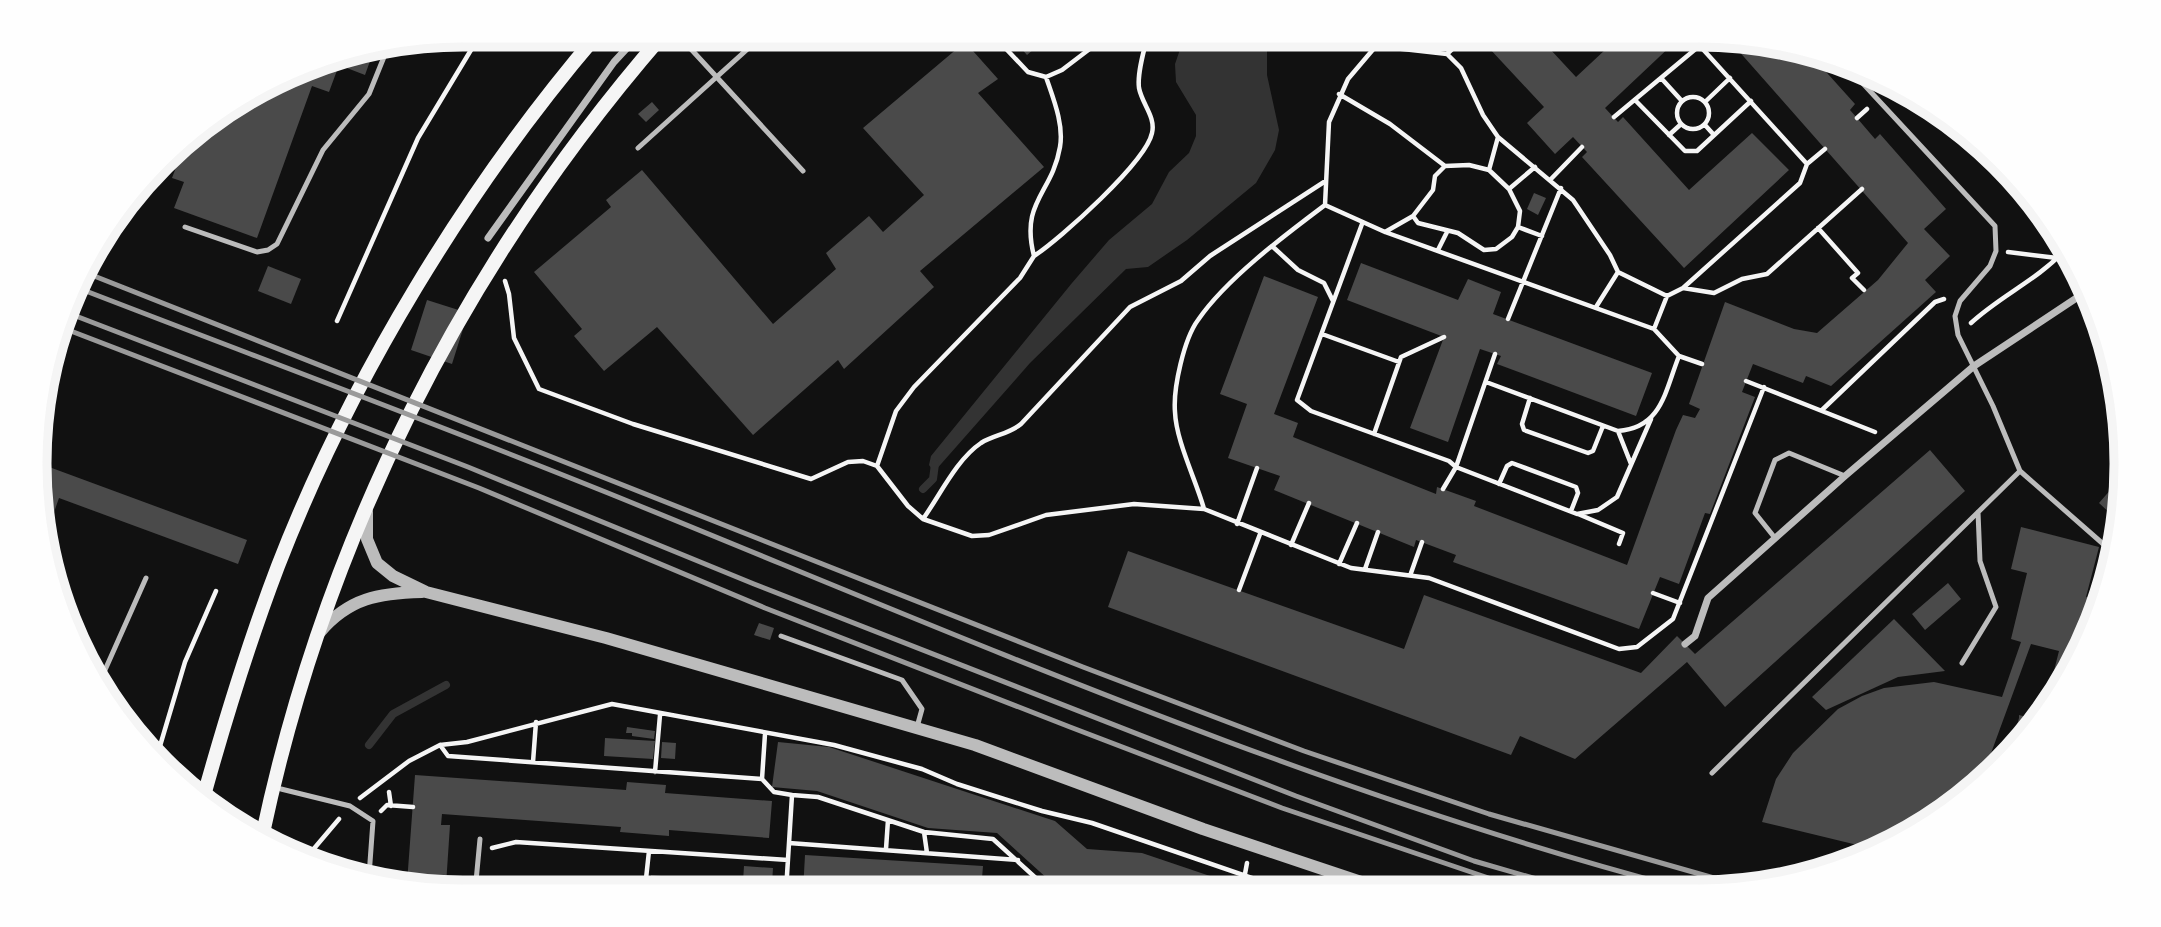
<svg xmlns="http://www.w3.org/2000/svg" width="2161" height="927" font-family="'Source Sans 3',sans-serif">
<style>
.water{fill:#333}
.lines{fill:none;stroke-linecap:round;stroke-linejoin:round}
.stream{stroke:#333;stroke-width:8}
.building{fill:#4a4a4a}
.path{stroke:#f5f5f5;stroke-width:4.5}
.service{stroke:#bcbcbc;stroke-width:5}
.minor{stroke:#bcbcbc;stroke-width:7}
.tertiary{stroke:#bcbcbc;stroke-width:12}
.secondary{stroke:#f5f5f5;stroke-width:14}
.rail{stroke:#9a9a9a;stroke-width:5}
.rim{fill:none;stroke:#f5f5f5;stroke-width:9}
</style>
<rect width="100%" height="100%" fill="#111"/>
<!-- water -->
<path class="water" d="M1185 35H1267V75L1279 130 1275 150 1256 183 1187 240 1148 267 1126 269 1030 363 934 472 929 465 931 456 1072 283 1109 240 1152 204 1169 172 1189 153 1196 136V115L1176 82 1175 64Z"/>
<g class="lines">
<!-- stream -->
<path class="stream" d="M923 489 933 479 935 464
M369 745 393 714 446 685"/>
</g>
<!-- building -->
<path class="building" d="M1009 35H1050L1027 55Z
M1502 35H1537L1576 77 1621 35H1669L1675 42 1605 108 1618 122 1623 117 1689 190 1752 133 1789 170 1684 268 1582 157 1587 152 1573 137 1555 154 1527 123 1544 107 1489 48Z
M1729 40 1810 54 1855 104 1850 110 1857 118 1875 139 1880 134 1946 209 1924 229 1950 256 1925 280 1936 292 1831 386 1806 376 1803 383 1753 364 1742 392 1755 397 1710 514 1705 513 1679 584 1660 577 1639 629 1453 562 1456 555 1416 540 1414 547 1274 490 1280 476 1228 458 1247 404 1220 394 1264 276 1318 297 1274 414 1298 423 1293 437 1436 494 1437 487 1476 501 1474 506 1627 565 1676 430 1683 415 1695 418 1700 409 1689 404 1725 302 1794 329 1817 333 1878 280 1908 243Z
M965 42 998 79 978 93 1044 167 920 271 934 287 844 369 838 360 753 435 657 327 604 371 574 336 582 329 534 272 611 207 606 200 642 170 773 324 836 269 826 253 869 216 883 232 924 195 863 128Z
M374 50 365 75 339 65 329 92 312 86 257 238 174 208 184 182 172 178 187 138 325 58Z
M652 102 659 110 646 122 638 114Z
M1534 193 1546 198 1538 215 1527 209Z
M1361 263 1458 300 1468 279 1501 292 1493 314 1652 373 1636 416 1497 364 1501 356 1480 349 1448 442 1410 428 1444 337 1347 300Z
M268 266 301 279 291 304 258 291Z
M427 300 468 313 452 364 411 350Z
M1930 450 1965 491 1725 707 1687 662 1575 759 1520 736 1511 755 1108 607 1128 551 1404 649 1424 595 1641 673 1677 636 1695 654Z
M41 464 247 540 238 564 59 498 45 538 39 520Z
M2119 480 2117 500 2114 517 2099 503Z
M2021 527 2099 547 2086 597 2103 602 2054 702 2043 714 2059 651 2031 644 1979 786 1887 848 1878 850 1762 822 1776 779 1793 753 1838 709 1862 696 1884 688 1934 682 2002 697 2021 642 2011 639 2027 573 2011 569Z
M1948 583 1961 599 1925 630 1912 614Z
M1894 619 1945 671 1898 677 1826 710 1812 697Z
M759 623 774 628 770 640 754 635Z
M2019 715 2038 720 2010 751 2019 718Z
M627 727 655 731 654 739 632 736V733H626Z
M605 738 655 741 653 759 604 756Z
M662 742 676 743 675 759 661 758Z
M778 742 829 747 1055 821 1087 849 1142 853 1213 877 1212 890H1060L997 833 928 828 817 791 772 787Z
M415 775 626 790 627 782 666 785 665 793 772 801 769 838 669 830V836L620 832 621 827 442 814 441 825H450L446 885 452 886V890L407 883Z
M805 855 983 866 981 891H803Z
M744 866 773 868 772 884 743 882Z
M651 875 682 878 681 886 651 884Z
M566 885 614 889V892H565Z"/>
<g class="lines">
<!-- path -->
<path class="path" d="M993 35 1028 72 1046 77 1062 70 1108 35
M1373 35 1376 46
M1690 35 1807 164
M1376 46 1447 54 1461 68 1483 115 1498 137 1573 200 1610 255 1618 272 1667 296 1654 329 1385 232 1325 205 1329 122 1348 79Z
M1447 54 1467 35
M1661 78 1681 100
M1339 94 1390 124 1445 166
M1677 113a16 16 0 1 1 32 0a16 16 0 1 1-32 0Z
M1635 100 1685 151H1697L1751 101
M1706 101 1730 78
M1614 117 1710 37
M1857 118 1867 109
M1705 125 1714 135
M1669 135 1680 125
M1975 138 1994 159
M1469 165 1489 170 1509 189 1520 211 1518 227 1512 237 1496 249 1484 250 1458 233 1418 223 1413 216 1433 190 1435 176 1445 166Z
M1489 170 1498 137
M1551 179 1582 147
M1509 189 1535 167
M1362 224 1297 400 1311 411 1449 461 1456 467 1577 514 1598 510 1617 497 1651 419
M1518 227 1542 236
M1818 228 1858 273 1852 278 1864 290
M1385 232 1413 216
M1272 246 1298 270 1324 283 1333 301
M1438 250 1447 232
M2008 252 2057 258
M1034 256C1060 239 1146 162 1152 133 1156 117 1142 104 1139 88 1137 73 1144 50 1148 35
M505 281 509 294 514 338 539 389 633 424 811 479 848 462 863 461 877 466 908 506 923 519 972 536 989 535 1046 515 1134 504 1204 509 1351 568 1429 578 1619 649 1637 647 1673 619 1764 387
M1683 288 1714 293 1742 279 1767 274 1862 189
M1667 296 1683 288 1800 183 1807 164 1825 149
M1596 307 1618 272
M1508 319 1561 188
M337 321 418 138 480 35
M1971 323C2000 296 2037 280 2064 251
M1654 329 1679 356 1702 364
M1322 334 1399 362
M1746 381 1875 432
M1486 382 1618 431C1662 428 1665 391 1679 356
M1530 398 1522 424 1524 430 1588 453 1593 451 1603 426
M1822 410 1935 302 1944 299
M1618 431 1631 464
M1374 434 1401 357 1444 337
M877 466 896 411 914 387 1020 278 1034 256C1020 201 1052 194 1060 147 1064 124 1053 98 1046 77
M1499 484 1507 466 1512 463 1576 487 1578 493 1571 511
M1443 489 1456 467 1495 354
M1204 509C1196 480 1176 441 1175 412 1173 388 1184 339 1198 320 1226 279 1285 235 1325 205
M1578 514 1623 533 1619 544
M923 519C940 495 957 459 981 443 994 435 1009 434 1021 424L1130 307 1181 281 1210 256 1324 182
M1237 524 1257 468
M1291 545 1309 503
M1339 564 1357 523
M1365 569 1378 532
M1411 573 1422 542
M1239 590 1260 534
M1653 593 1680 603
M440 745 448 756 762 779 774 792 792 795 786 891
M157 756 185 662 216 591
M533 762 536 722
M655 772 660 715
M762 779 765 734
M389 792 391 806
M792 795 818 797 924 832 993 839 1049 890
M360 798 409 761 440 745 467 742 612 704 834 745 922 769 957 784 1042 811 1092 823 1287 890
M381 811 387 805 413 807
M924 832 927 853
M789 843 1018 860
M492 848 516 842 788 860
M886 849 888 820
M306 858 339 819
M645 888 668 891
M1242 890 1247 863
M635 892V887L645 888 649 851"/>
<!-- service -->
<path class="service" d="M678 35 803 171
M1843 62 1995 226 1996 251 1990 266 1960 301 1955 316 1958 335 1993 406 2020 471 2110 550
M638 148 763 35
M185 227 257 252 268 250 277 244 323 150 369 94 388 47
M1775 538 1755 513 1775 460 1789 453 1845 476
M781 636 902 680 922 709 917 727
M1962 663 1996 607 1980 561 1978 512
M88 664 105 670 146 578
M99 685 105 670
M1712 773 2020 471
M281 789 350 806 373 821 369 876
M475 892 480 839"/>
<!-- minor -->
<path class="minor" d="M625 35H632
M488 238 614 62 639 35
M1685 644 1695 636 1708 598 1845 476 1974 366 2087 291"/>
<!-- tertiary -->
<path class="tertiary" d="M367 512V539L377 563 393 576 426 592 606 638 975 745 1203 829 1382 889
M320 632C349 598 379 593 422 592"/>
<!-- secondary -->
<path class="secondary" d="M203 799C225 720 249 642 278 566 350 380 467 187 597 35
M263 833C326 537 464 264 663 35"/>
<!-- rail -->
<path class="rail" d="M84 272 1083 667 1304 751 1489 814 1749 888
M78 288C254 356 432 422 608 493 961 636 1312 791 1681 888
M68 313 468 467 754 584 1296 796 1474 861 1571 889
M63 328 479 488 765 608 1070 727 1282 808 1521 889"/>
</g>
<!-- crop -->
<path d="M0 0H2161V927H0ZM463 47H1698A416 416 0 0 1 2114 463V464A416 416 0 0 1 1698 880H463A416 416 0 0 1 47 464V463A416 416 0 0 1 463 47Z" fill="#fefefe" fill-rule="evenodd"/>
<path class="rim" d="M463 47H1698A416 416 0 0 1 2114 463V464A416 416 0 0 1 1698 880H463A416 416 0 0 1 47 464V463A416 416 0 0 1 463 47Z"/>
</svg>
